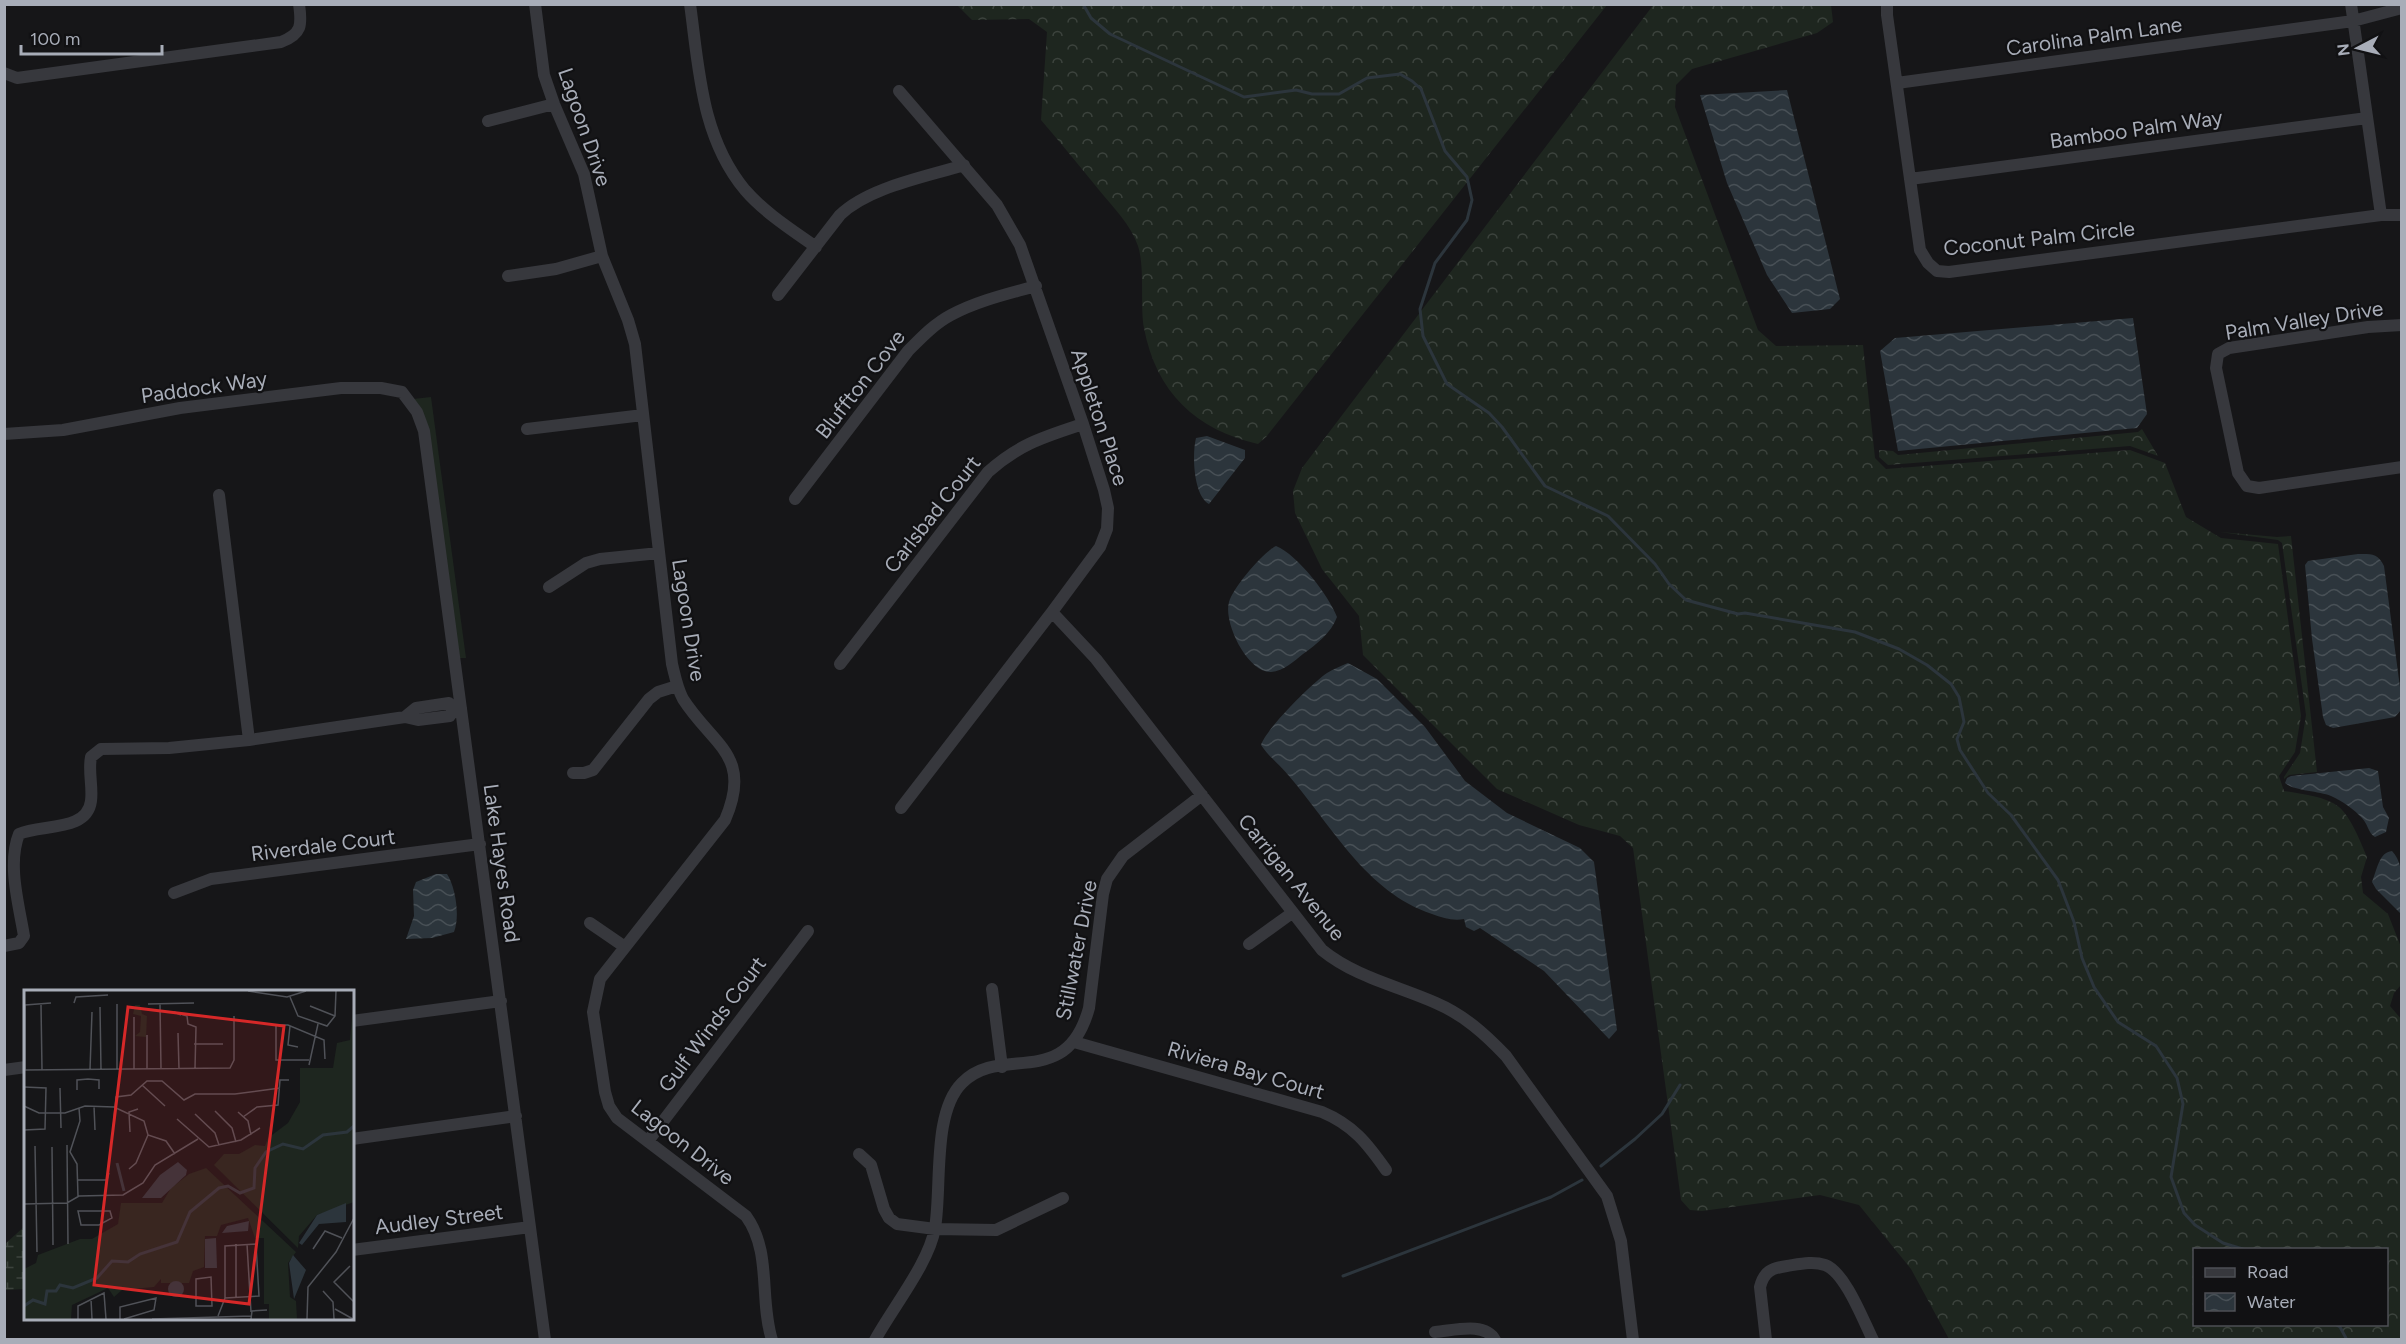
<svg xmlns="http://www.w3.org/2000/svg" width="2406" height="1344" font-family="Figtree,sans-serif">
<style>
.green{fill:#1e261f}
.forest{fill:url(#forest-crowns);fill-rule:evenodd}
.wetland{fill:url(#wetland-marsh)}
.water{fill:url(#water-waves)}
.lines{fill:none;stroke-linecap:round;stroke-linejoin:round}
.stream{stroke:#2c353c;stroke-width:3}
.minor{stroke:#37383d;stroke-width:12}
.labels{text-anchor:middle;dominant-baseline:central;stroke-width:4.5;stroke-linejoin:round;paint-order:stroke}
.street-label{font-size:21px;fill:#a8adb8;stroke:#111113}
.inset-river{fill:none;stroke:#2c353c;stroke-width:3}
.inset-road{fill:none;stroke:#505258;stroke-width:1.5}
.view{fill:#d62828;fill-opacity:0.15;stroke:#d62828;stroke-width:3}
.inset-edge{fill:none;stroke:#a8adb8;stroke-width:3}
</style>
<defs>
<pattern id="forest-crowns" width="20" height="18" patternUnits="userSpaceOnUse" patternTransform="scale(1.5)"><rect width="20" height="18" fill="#1e261f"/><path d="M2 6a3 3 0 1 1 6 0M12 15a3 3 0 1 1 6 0" fill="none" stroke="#3c433d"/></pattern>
<pattern id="wetland-marsh" width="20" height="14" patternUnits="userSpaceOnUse" patternTransform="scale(1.5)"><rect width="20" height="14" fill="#1e261f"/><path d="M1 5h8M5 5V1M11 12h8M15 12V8" fill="none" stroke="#3c433d"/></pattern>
<pattern id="water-waves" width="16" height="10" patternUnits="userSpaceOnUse" patternTransform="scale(1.5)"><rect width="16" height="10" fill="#2c353c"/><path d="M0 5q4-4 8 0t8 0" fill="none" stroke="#485056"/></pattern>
</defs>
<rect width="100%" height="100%" fill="#161618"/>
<!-- green -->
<path class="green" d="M431 397 466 658H460L413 399Z"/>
<!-- forest -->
<path class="forest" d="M1654 4 1831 5 1833 22 1817 33 1692 69 1676 85 1675 107 1758 330 1776 346 1863 345 1875 458 1886 469 2130 450 2165 463 2186 517 2221 538 2278 544 2301 716 2295 752 2279 776 2284 791C2301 794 2325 796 2339 807 2351 817 2361 843 2367 857L2361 877 2363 893 2388 914 2401 947V985L2394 993 2390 1006 2402 1020 2401 1339H1949L1911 1269 1859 1205 1820 1195 1702 1211 1690 1210 1681 1200 1633 848 1620 836 1579 825 1497 789 1363 655 1359 616 1322 569 1295 513 1293 491 1302 468ZM2194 1250H2386V1324H2194Z
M957 5H1607L1266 437 1258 444C1196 430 1156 392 1144 328 1140 306 1145 267 1138 246 1131 225 1113 207 1099 190 1080 167 1061 143 1041 120L1047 32 1029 19 972 20Z
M2142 429 2158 456 2130 446 1888 465 1879 457V450L1893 451 1898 455 2138 432Z
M2220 532 2277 537 2291 536 2317 772 2289 775 2284 779V777L2300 753 2306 715 2282 543 2278 540Z"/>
<!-- wetland -->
<path class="wetland" d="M25 1226V1289L5 1290V1244Z"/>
<!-- water -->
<path class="water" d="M1787 90 1840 299 1830 309 1792 313 1767 275 1727 183 1700 95Z
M2133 318 2147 414 2137 428 1898 451 1880 351 1895 338Z
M1207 436 1245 450V458L1209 504C1193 495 1192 453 1196 438Z
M1276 546C1298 555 1329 596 1337 617 1331 633 1317 644 1303 654 1294 661 1284 671 1271 672 1248 673 1223 623 1229 602 1233 588 1262 553 1276 546Z
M2358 554C2371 554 2378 553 2384 566L2401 695V710L2395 717 2333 728 2326 725 2323 717 2312 639 2305 565 2308 561Z
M1348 663 1377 679 1425 727 1465 781 1507 813 1580 848 1594 862 1617 1030 1609 1039 1544 971 1480 928 1474 931 1466 927 1464 919C1453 921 1443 918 1432 914 1366 892 1332 826 1289 776 1280 765 1269 757 1261 745 1266 729 1311 684 1327 673 1333 669 1341 666 1348 663Z
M2369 768 2378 771 2383 807 2389 818 2386 832 2375 837C2368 833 2368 824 2362 818 2354 809 2342 801 2331 796 2319 791 2294 791 2285 783L2287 778 2291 776Z
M2392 851C2406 865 2402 895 2401 914L2376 889 2372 882C2377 870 2379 852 2392 851Z
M436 874H447C456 888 460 917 454 932L432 938 406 939 414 916 413 890 416 882Z"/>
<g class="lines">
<!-- stream -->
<path class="stream" d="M1083 4 1091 18 1110 34 1244 97 1296 90 1312 94H1339L1367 78 1400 74 1412 81 1421 89 1445 151 1467 177 1472 200 1467 220 1435 263 1420 309 1423 336 1447 384 1489 413 1502 427 1545 486 1608 516 1655 564 1669 584 1686 600 1738 614 1745 613 1855 632 1899 649 1927 665 1951 684 1959 697 1964 722 1957 739 1960 750 1988 793 2011 815 2058 880 2074 922 2082 958 2094 987 2118 1022 2156 1046 2177 1078 2183 1104 2171 1177 2184 1213 2195 1225 2223 1243 2246 1250
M1601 1166 1635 1139 1662 1114 1680 1085
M1343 1276 1551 1197 1582 1180
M2335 1324 2340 1327 2347 1340"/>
<!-- minor -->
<path class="minor" d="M535 4 544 75 554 104 584 174 602 256 628 320 635 344 672 664C675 676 677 688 683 699 713 746 753 755 725 820L600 979 593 1012 605 1092 609 1106 617 1118 746 1216C772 1252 759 1298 772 1340
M690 4C699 69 701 137 745 190 765 213 792 230 816 247
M1887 4V15L1920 250 1928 263 1937 271 1949 272 2381 215H2402
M2351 4 2381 215
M4 73 17 78 281 42C302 34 302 25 299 4
M1897 83 2353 21 2402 8
M899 91 997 205 1020 245 1083 424 1104 490 1108 508 1107 529 1100 547 1052 612 901 808
M488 121 554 104
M1910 179 2367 118
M508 276 556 269 602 256
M778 295 840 215C869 187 926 177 964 165
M2402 325 2368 327 2229 348 2218 354 2216 368 2238 473 2247 486 2259 488 2402 467
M527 429 643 415
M4 434 63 430 180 408 341 388H381L402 392 417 412 424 431 545 1340
M219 495 249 740
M795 499 908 351C921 338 934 324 951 315 977 301 1007 294 1036 286
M549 587 586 563 600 559 659 553
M1052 612 1096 659 1322 950C1355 977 1398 986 1436 1003 1464 1015 1485 1034 1506 1056L1607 1196 1621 1241 1633 1340
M840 664 988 472C1019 444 1044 437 1083 424
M405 717 416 708 449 703 453 709
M573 773H584L593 770 649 699 658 692 677 686
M174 893 211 879 480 844
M590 923 625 947
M1249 944 1292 913
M4 946 19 943 24 936C19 905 7 864 19 834 42 824 87 832 91 801 93 786 88 772 91 757L101 749 169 748 249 740 405 717 418 720 450 716 453 709 461 708
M992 989 1002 1067
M352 1021 501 1001
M1074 1042 1322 1112C1353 1125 1367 1143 1386 1170
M4 1070 26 1067
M352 1139 516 1116
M648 1141 808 931
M859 1154 871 1165 884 1209 889 1218 897 1224 935 1229 996 1230 1063 1198
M352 1250 530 1227
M1435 1332C1452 1331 1485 1321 1495 1340
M875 1340C893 1307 929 1263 935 1228 942 1187 932 1113 962 1083 1001 1043 1066 1092 1089 1008L1103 894 1107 879 1123 856 1202 795
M1766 1340 1760 1287C1764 1271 1772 1268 1787 1266 1800 1264 1813 1261 1825 1265 1845 1272 1863 1320 1873 1340"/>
</g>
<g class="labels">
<!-- street labels -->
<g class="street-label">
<text transform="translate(2094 36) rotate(-8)">Carolina Palm Lane</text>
<text transform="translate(585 127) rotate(71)">Lagoon Drive</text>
<text transform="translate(2136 129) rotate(-8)">Bamboo Palm Way</text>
<text transform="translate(2039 238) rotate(-6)">Coconut Palm Circle</text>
<text transform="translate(2304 320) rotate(-9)">Palm Valley Drive</text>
<text transform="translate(860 384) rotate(-52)">Bluffton Cove</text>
<text transform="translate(204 387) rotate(-8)">Paddock Way</text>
<text transform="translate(1100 417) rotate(72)">Appleton Place</text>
<text transform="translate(932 514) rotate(-52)">Carlsbad Court</text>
<text transform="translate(689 620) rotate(81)">Lagoon Drive</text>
<text transform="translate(323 845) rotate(-7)">Riverdale Court</text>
<text transform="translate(502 863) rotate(82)">Lake Hayes Road</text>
<text transform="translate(1292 877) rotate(51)">Carrigan Avenue</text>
<text transform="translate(1076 950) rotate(-79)">Stillwater Drive</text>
<text transform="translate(712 1024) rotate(-53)">Gulf Winds Court</text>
<text transform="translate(1246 1070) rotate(16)">Riviera Bay Court</text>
<text transform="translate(683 1142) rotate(38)">Lagoon Drive</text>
<text transform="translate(439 1219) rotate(-7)">Audley Street</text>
</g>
</g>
<!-- overview -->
<g transform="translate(24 990)">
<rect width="330" height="330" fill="#161618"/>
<path d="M330 4V212L293 225 275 246 274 258 190 175 200 164H215L231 155 241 156 244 148 264 133 276 112V78H309L313 53 326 50ZM182 178 272 262 264 273 266 307 272 311 273 329H245V314H240V248H231L224 228 197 235 193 246H181L180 277 169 281 165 293H137V289L130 297 98 300 90 307 84 298 48 315 47 329H0V279L12 273 14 265 56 249H68L94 234 97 213H138L147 198 165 184Z" fill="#1e261f"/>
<path d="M111 15H116L118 24 123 26 122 47 111 46 116 42 117 26 109 24Z" fill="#1e261f"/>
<path d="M154 172 163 180 162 185 137 208H118L136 185ZM322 213V232L295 234 278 255 275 253 293 225ZM225 231 224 241 198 243 203 236ZM192 248 193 278H181V249ZM269 265 282 280 270 309 265 273ZM144 299a8 8 0 1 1 16 0a8 8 0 1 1-16 0Z" fill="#2c353c"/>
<path class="inset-river" d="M93 173 100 201M0 316 9 310 21 314 23 301H32L36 295 49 298 73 288 88 271 104 272 116 264 153 252 166 222 195 198 204 196 216 203 230 198 231 178 242 162 259 154 279 159 299 145 323 142 330 136"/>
<path class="inset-road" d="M224 1 263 7 282 1M266 7 274 26 303 36 311 26 312 1M50 13 52 7 84 5M93 14V80M124 14 170 13M136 14 137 79M1 15V80M1 15 27 13M17 15 18 80M286 16 311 26M76 17 77 80M157 25 150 22 163 26 164 34 172 37 171 78M110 27V80M266 36 264 55 274 57M154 43 155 79M123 45V80M170 54H199M285 70H252V35H264L300 50 301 69M285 75 294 34M0 80 206 78 210 70V26M66 80 68 22M118 95 141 116M0 97 22 98 21 139 0 140M36 98 37 138M53 100V90L64 89 75 90V99M0 116 15 123H41L61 116 90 117 120 131 124 145 142 151 151 164M70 116 71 140M191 121 208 138 212 152M214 122 224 131 227 145M171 124 191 143 195 155M219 127 233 117 254 115 256 90H265M153 129 185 157 217 150 236 138M89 140 92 107 107 105 123 91H138L160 110 171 104H211L256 98M106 142 105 122 114 119M43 155 44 254M11 156 13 262M28 157 29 255M105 179 112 173 124 145M54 190H83L85 183M54 206 53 174 46 162 56 131 55 118M0 214 43 213 55 206 99 205 119 193 131 175 174 149M54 221H86L88 228 75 235H57ZM212 254V308M223 254 227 322M289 259 301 241 318 248M326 276 310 292 330 312M187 287 188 316H172V289ZM299 301 309 312 310 329M67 309 68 329M311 319 329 329M194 326 201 308V256L232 254 235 306 201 308M54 329V316L80 303 82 329M96 329V317L132 308 130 320 100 329M128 329 227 326M227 329 228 321 243 320M283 329 284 297 312 262 330 228"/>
<path class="view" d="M104 17 260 36 225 314 70 295Z"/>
<rect width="330" height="330" class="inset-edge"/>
</g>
<!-- border -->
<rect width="2406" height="1344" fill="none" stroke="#a8adb8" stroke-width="12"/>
<!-- legend -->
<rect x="2193" y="1248" width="195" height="78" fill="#111113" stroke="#4d4f55" stroke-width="1.5"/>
<rect x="2205" y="1268" width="30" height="9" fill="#37383d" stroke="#4d4f55" stroke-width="1.5"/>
<text x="2247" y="1278" font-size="18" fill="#a8adb8">Road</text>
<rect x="2205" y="1293" width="30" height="18" fill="url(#water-waves)" stroke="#4d4f55" stroke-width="1.5"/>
<text x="2247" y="1308" font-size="18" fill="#a8adb8">Water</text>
<!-- north arrow -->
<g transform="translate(2358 48) rotate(263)" stroke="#111113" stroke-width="4.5" paint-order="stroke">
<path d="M0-4.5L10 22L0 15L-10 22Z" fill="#a8adb8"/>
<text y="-9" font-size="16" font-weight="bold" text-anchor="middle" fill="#a8adb8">N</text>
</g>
<!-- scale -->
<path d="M21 45v9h141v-9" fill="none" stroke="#a8adb8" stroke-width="3"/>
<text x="30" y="45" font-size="18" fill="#a8adb8" stroke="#111113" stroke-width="4.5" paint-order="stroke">100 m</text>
</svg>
